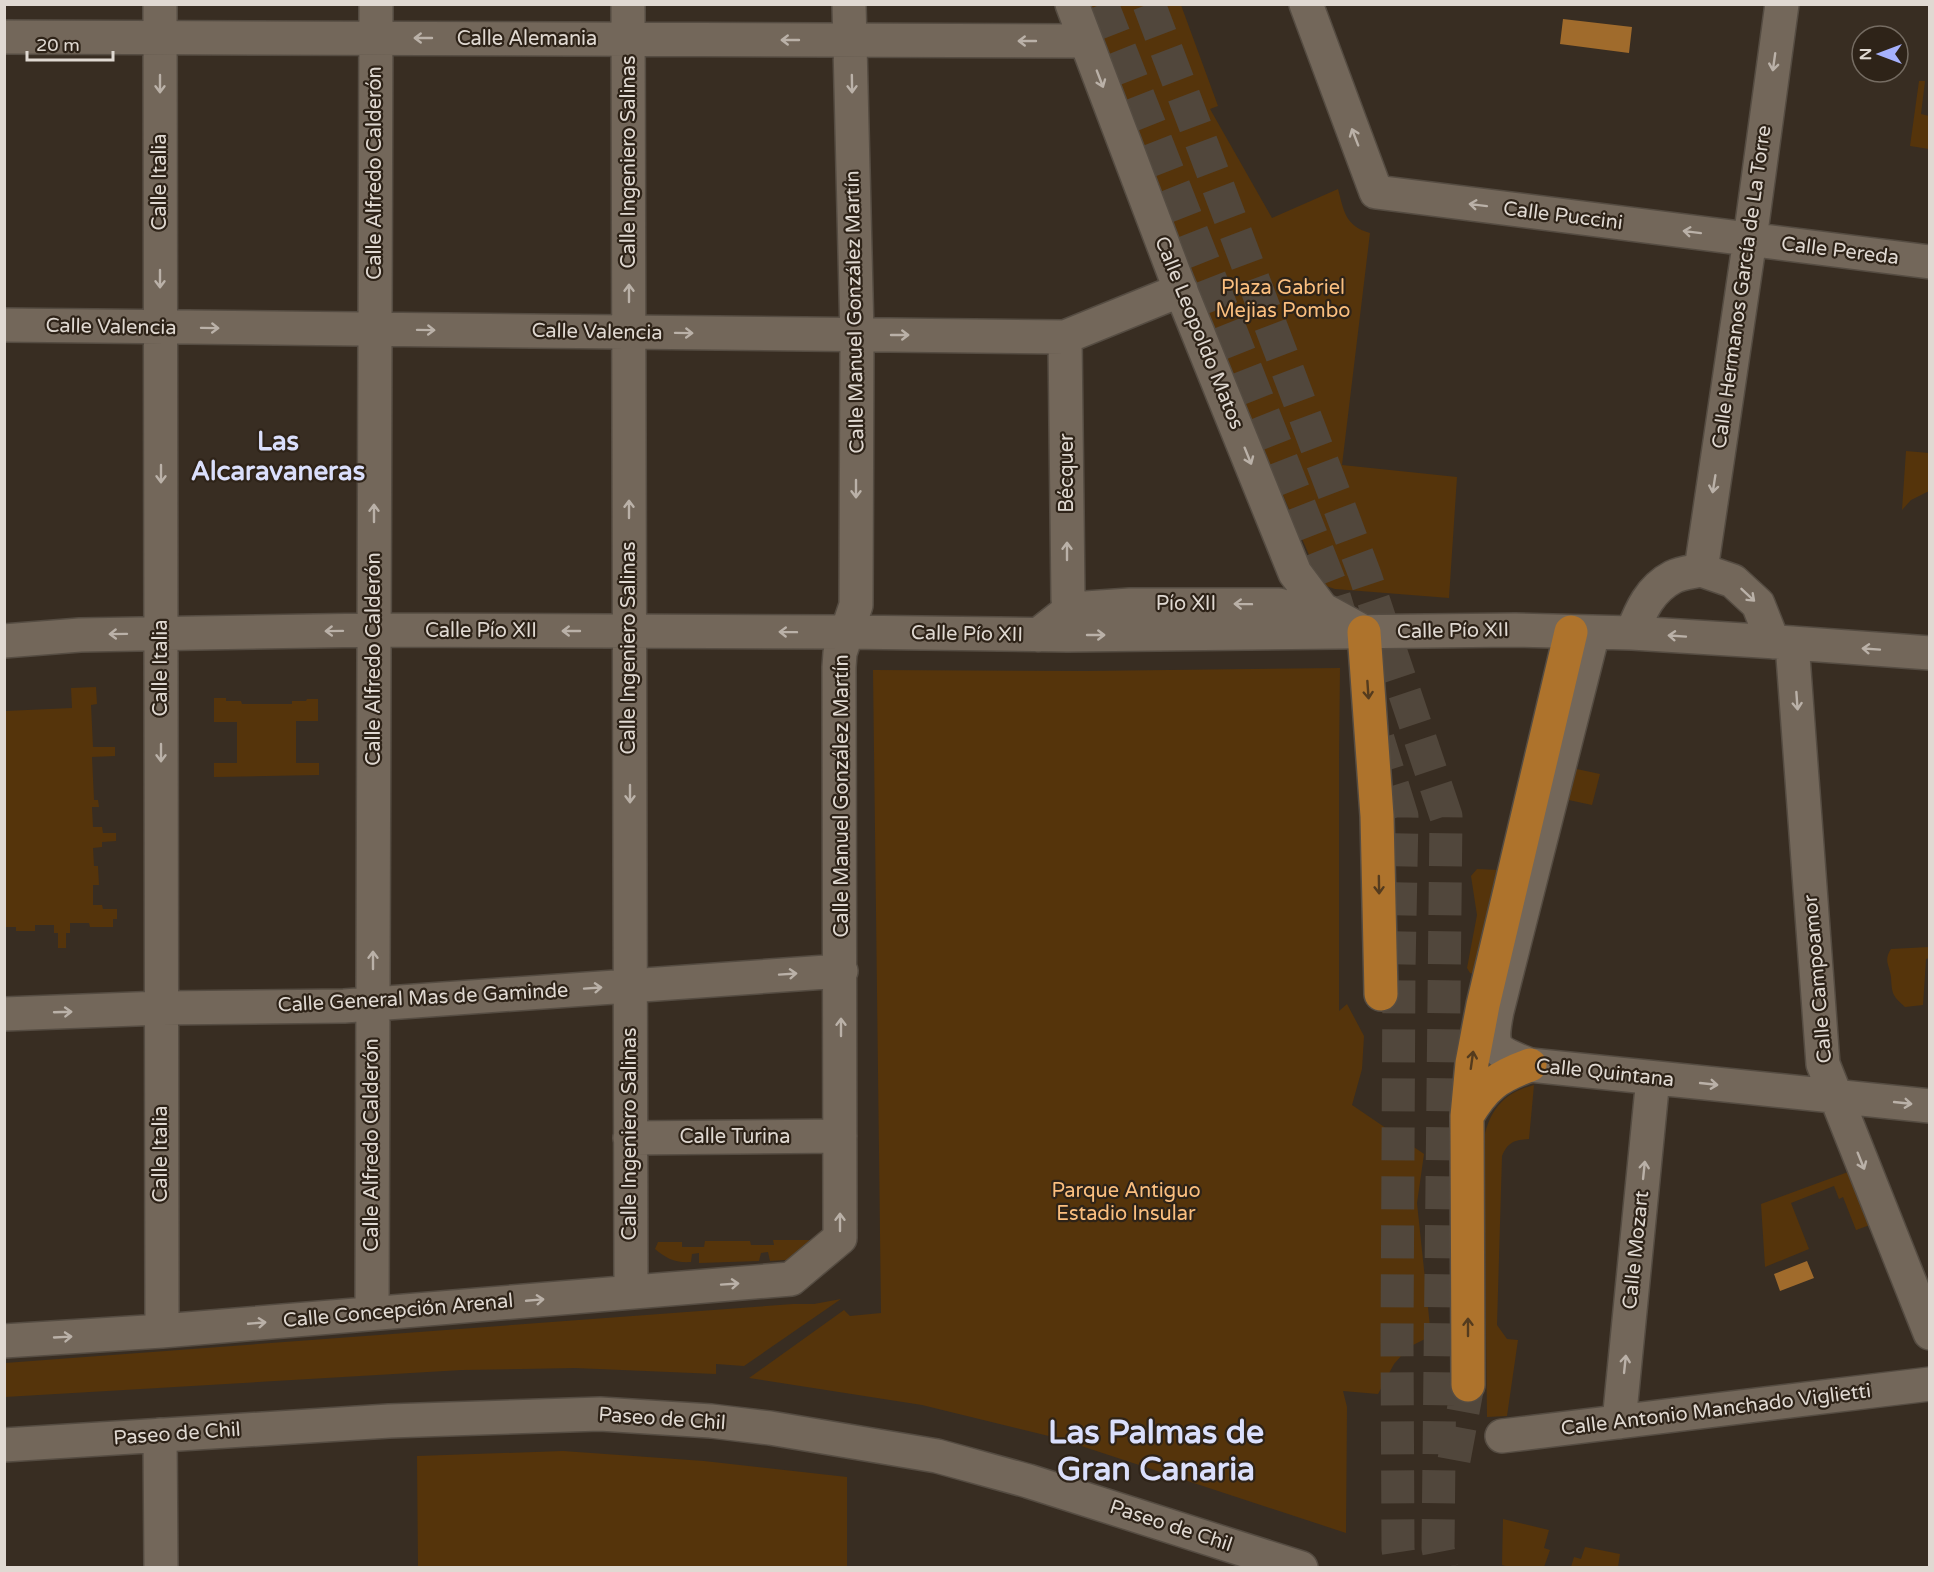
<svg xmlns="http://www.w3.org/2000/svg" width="1934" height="1572" font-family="'Varela Round',sans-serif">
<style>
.green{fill:#55340b}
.water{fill:#a06b2c}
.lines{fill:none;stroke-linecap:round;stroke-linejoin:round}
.highway-tunnel{stroke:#51473c;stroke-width:33;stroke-dasharray:33 16;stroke-linecap:butt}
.minor-casing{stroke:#554c42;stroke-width:36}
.highway-casing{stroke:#554c42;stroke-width:36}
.minor{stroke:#73675a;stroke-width:33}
.highway{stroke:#ae732c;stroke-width:33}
.oneway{stroke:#bab1a8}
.oneway2{stroke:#543b1e}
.labels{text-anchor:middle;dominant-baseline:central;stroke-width:4.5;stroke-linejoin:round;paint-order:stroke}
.street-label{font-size:20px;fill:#e0d9d2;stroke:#2e2318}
.park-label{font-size:20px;fill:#fbbf7f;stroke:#2e2318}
.district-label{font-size:26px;font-weight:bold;fill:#dadffc;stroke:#2e2318}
.town-label{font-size:32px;font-weight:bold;fill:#dadffc;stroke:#2e2318}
</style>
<rect width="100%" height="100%" fill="#382d22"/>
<!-- green -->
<path class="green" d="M1085 5H1181L1218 106 1210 109 1272 218 1338 189C1344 211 1345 226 1370 233L1342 465 1457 477 1449 598 1335 589 1326 586 1320 580 1205 317Z
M1919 81H1925L1921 114 1929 116V149L1910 146Z
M1906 451 1929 453V491L1911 500 1902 510Z
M1340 668 1339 758V1011L1347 1004 1364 1036 1362 1069 1352 1105 1424 1154 1417 1203 1431 1336 1409 1347 1394 1364 1378 1394 1343 1391 1347 1407 1346 1533 1057 1438 922 1405 749 1378 844 1310 850 1316 881 1313 873 670 1086 671Z
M96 687 97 704 91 705 93 747H115V756L92 757 94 800H98L99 807H92L93 827H102L103 833H116V841L102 842V847L93 848 94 866H98L99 885H93V905H102L103 909H117V919H113V927H90L89 923H70V933H66V948H58V933H54V925H35V931H16V927H5V711L72 708 71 688Z
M214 698H226V701H241L242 704H292V701H306L307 699H318V721H296V763H319V775L214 777V763H237V722H214Z
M1572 768 1600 774 1592 805 1564 799Z
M1477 869 1499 870 1473 974 1470 973 1467 968 1477 915 1471 876Z
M1929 947V958L1926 959 1923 1005 1905 1007C1892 995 1892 994 1891 977 1890 966 1883 961 1891 949Z
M1534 1085 1529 1139C1514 1140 1508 1142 1502 1156L1497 1325 1507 1339 1518 1340 1507 1416 1487 1417 1484 1139C1489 1110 1505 1092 1534 1085Z
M1848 1172 1870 1225 1856 1230 1843 1197 1839 1199 1834 1186 1791 1203 1809 1249 1765 1267 1761 1204Z
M773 1240H812L813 1253 787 1264 785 1260 770 1261 768 1252 761 1253 759 1261 699 1263V1253L692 1254 691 1262C675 1263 667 1259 655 1249L658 1242H682V1247H704L705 1241H750L751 1245H774Z
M841 1299 744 1366 716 1364V1374L575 1368 462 1370 5 1397V1363L793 1304H814Z
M563 1451 704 1461 847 1477V1567H418L417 1456Z
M1503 1519 1549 1530 1544 1548 1550 1550 1544 1567H1509L1502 1565Z
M1585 1547 1620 1554 1618 1567H1571L1574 1557 1581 1559Z"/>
<!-- water -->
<path class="water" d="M1563 19 1632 27 1629 53 1560 44Z
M1807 1261 1814 1278 1780 1291 1774 1274Z"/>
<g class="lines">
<!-- highway-tunnel -->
<path class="highway-tunnel" d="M1102 4 1330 583 1347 638
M1149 4 1365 575 1446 816 1438 1548 1442 1568
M1378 739 1402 816 1399 969 1397 1340 1398 1549 1401 1568
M1454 1460 1468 1385"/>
<defs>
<path id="minor" d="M160 4 162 1331
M628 4 631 1292
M1072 4 1177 281 1295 573 1322 609 1362 631
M1306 4 1376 192 1930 262
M4 37 1085 41
M4 325 1065 337 1181 290
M1065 337 1068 599 1071 609
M1701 570 1733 581 1758 604 1773 642
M1593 633 1497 1011C1489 1051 1495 1051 1530 1065L1930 1106
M1632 633C1641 610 1650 589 1673 577 1681 573 1692 572 1701 570L1750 239 1782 4
M1038 635 1071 609 1130 605H1279L1309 614 1333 630
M4 641 80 635 374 630 847 632 1068 635 1515 630 1632 633 1792 643 1930 653
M1792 643 1823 1064 1930 1333
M4 1014 162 1008 344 1006 841 971
M630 1138 840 1136
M372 1313 376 4
M4 1341 162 1331 791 1279 840 1238 839 667 840 653 856 605 857 335 849 4
M1619 1422 1653 1078
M160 1435 161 1568
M1502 1436 1930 1384
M4 1445 389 1421 600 1414 711 1421 770 1428 937 1456 1028 1481 1301 1568"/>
<path id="highway" d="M1364 632 1377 816 1381 994
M1467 1116C1485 1086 1497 1077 1530 1065
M1468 1385 1467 1116 1472 1063 1483 1005 1571 632"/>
</defs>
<!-- minor casing -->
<use href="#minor" class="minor-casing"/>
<!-- highway casing -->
<use href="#highway" class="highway-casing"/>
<!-- minor -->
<use href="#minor" class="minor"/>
<!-- highway -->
<use href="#highway" class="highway"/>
</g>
<!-- one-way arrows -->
<defs><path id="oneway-shaft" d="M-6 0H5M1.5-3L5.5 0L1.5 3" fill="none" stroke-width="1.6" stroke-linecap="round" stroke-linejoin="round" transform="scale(1.5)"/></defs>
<g class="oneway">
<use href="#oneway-shaft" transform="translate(423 38) rotate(-180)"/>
<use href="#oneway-shaft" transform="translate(790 40) rotate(-180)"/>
<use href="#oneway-shaft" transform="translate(1027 41) rotate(-180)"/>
<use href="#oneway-shaft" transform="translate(1774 62) rotate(98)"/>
<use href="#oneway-shaft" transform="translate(1100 79) rotate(69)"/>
<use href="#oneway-shaft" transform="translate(160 84) rotate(90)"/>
<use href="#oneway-shaft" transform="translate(852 84) rotate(89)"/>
<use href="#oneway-shaft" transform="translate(1355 137) rotate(-111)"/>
<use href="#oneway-shaft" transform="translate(1478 205) rotate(-173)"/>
<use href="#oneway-shaft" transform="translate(1692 232) rotate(-173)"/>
<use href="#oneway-shaft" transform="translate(160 279) rotate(90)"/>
<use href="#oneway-shaft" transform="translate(629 293) rotate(-90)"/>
<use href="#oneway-shaft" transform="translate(210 328) rotate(1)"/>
<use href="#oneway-shaft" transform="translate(426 330) rotate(1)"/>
<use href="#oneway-shaft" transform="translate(684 333) rotate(1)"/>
<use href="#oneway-shaft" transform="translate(900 335)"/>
<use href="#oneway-shaft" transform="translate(1248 456) rotate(68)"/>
<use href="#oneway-shaft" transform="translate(161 474) rotate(90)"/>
<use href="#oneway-shaft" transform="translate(1714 484) rotate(99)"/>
<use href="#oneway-shaft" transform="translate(856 489) rotate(90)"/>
<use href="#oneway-shaft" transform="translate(629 509) rotate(-90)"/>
<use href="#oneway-shaft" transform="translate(374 513) rotate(-90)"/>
<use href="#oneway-shaft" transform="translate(1067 551) rotate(-90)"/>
<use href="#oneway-shaft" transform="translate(1748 595) rotate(43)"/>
<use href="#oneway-shaft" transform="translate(1243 604) rotate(-179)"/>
<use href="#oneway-shaft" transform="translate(334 631) rotate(179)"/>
<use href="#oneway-shaft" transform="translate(571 631) rotate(-180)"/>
<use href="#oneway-shaft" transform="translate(788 632) rotate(-179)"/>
<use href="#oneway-shaft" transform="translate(118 634) rotate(179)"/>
<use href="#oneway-shaft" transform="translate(1096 635)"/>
<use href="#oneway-shaft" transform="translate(1677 636) rotate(-176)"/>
<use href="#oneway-shaft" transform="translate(1871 649) rotate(-176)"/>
<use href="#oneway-shaft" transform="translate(1797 701) rotate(86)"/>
<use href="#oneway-shaft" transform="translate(161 753) rotate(90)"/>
<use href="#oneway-shaft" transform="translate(630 794) rotate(90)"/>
<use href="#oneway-shaft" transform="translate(373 960) rotate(-90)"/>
<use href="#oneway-shaft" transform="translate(788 974) rotate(-4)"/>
<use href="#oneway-shaft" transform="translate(593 988) rotate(-4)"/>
<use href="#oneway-shaft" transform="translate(63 1012) rotate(-2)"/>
<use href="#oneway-shaft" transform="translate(841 1027) rotate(-90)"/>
<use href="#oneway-shaft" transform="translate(1709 1084) rotate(6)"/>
<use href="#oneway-shaft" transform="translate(1903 1103) rotate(6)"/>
<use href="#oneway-shaft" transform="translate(1861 1161) rotate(68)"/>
<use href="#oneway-shaft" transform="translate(1644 1170) rotate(-84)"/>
<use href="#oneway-shaft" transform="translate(840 1222) rotate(-90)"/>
<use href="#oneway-shaft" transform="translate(730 1284) rotate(-4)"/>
<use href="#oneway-shaft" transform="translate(535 1300) rotate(-5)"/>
<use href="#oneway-shaft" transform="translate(257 1323) rotate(-5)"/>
<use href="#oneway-shaft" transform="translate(63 1337) rotate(-3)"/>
<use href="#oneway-shaft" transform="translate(1625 1364) rotate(-84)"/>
</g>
<g class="oneway2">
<use href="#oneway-shaft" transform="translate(1368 690) rotate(86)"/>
<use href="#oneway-shaft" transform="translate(1379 885) rotate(89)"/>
<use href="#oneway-shaft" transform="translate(1472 1060) rotate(-82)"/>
<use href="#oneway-shaft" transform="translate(1468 1327) rotate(-90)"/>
</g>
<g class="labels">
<!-- street labels -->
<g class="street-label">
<text x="527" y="39">Calle Alemania</text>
<text transform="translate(629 162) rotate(-90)">Calle Ingeniero Salinas</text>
<text transform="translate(375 173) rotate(-90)">Calle Alfredo Calderón</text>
<text transform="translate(160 182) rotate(-90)">Calle Italia</text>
<text transform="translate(1563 216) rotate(7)">Calle Puccini</text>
<text transform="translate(1840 251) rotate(7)">Calle Pereda</text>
<text transform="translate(1742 287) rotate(-82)">Calle Hermanos García de La Torre</text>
<text transform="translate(855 312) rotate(-91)">Calle Manuel González Martín</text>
<text transform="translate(111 327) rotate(1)">Calle Valencia</text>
<text transform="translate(597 332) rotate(1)">Calle Valencia</text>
<text transform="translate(1199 333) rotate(68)">Calle Leopoldo Matos</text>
<text transform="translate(1067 473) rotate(-90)">Bécquer</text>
<text x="1186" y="604">Pío XII</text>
<text x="481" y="631">Calle Pío XII</text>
<text transform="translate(1453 631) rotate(-1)">Calle Pío XII</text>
<text transform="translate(967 634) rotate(1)">Calle Pío XII</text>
<text transform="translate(629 648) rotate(-90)">Calle Ingeniero Salinas</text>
<text transform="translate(374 659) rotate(-90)">Calle Alfredo Calderón</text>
<text transform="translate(161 668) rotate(-90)">Calle Italia</text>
<text transform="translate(842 796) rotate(-90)">Calle Manuel González Martín</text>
<text transform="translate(1818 979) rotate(-95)">Calle Campoamor</text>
<text transform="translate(423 998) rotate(-3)">Calle General Mas de Gaminde</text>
<text transform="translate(1605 1073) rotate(6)">Calle Quintana</text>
<text transform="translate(630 1134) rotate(-90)">Calle Ingeniero Salinas</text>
<text x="735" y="1137">Calle Turina</text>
<text transform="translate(372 1145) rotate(-90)">Calle Alfredo Calderón</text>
<text transform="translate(161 1154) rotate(-90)">Calle Italia</text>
<text transform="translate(1636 1250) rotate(-84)">Calle Mozart</text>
<text transform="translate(398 1311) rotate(-5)">Calle Concepción Arenal</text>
<text transform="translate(1716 1410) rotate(-7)">Calle Antonio Manchado Viglietti</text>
<text transform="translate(662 1419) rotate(4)">Paseo de Chil</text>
<text transform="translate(177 1434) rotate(-4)">Paseo de Chil</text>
<text transform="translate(1171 1526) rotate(18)">Paseo de Chil</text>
</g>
<!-- park labels -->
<g class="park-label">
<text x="1283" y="288">Plaza Gabriel<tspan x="1283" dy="23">Mejias Pombo</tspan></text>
<text x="1126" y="1191">Parque Antiguo<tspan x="1126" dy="23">Estadio Insular</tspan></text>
</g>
<!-- district labels -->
<g class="district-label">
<text x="278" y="441">Las<tspan x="278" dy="30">Alcaravaneras</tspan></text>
</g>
<!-- town labels -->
<g class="town-label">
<text x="1156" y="1433">Las Palmas de<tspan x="1156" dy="37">Gran Canaria</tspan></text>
</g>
</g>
<!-- border -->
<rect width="1934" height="1572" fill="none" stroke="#e0d9d2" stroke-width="12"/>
<!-- north arrow -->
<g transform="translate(1880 54) rotate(270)"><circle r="28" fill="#2e2318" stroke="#756c62" stroke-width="1.5"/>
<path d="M0-4.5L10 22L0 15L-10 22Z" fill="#a6b1fc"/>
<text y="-9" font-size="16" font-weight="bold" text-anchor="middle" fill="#e0d9d2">N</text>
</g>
<!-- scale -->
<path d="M27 51v9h86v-9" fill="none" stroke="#e0d9d2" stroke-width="3"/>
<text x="36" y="51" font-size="18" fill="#e0d9d2" stroke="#2e2318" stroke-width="4.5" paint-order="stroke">20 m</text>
</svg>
